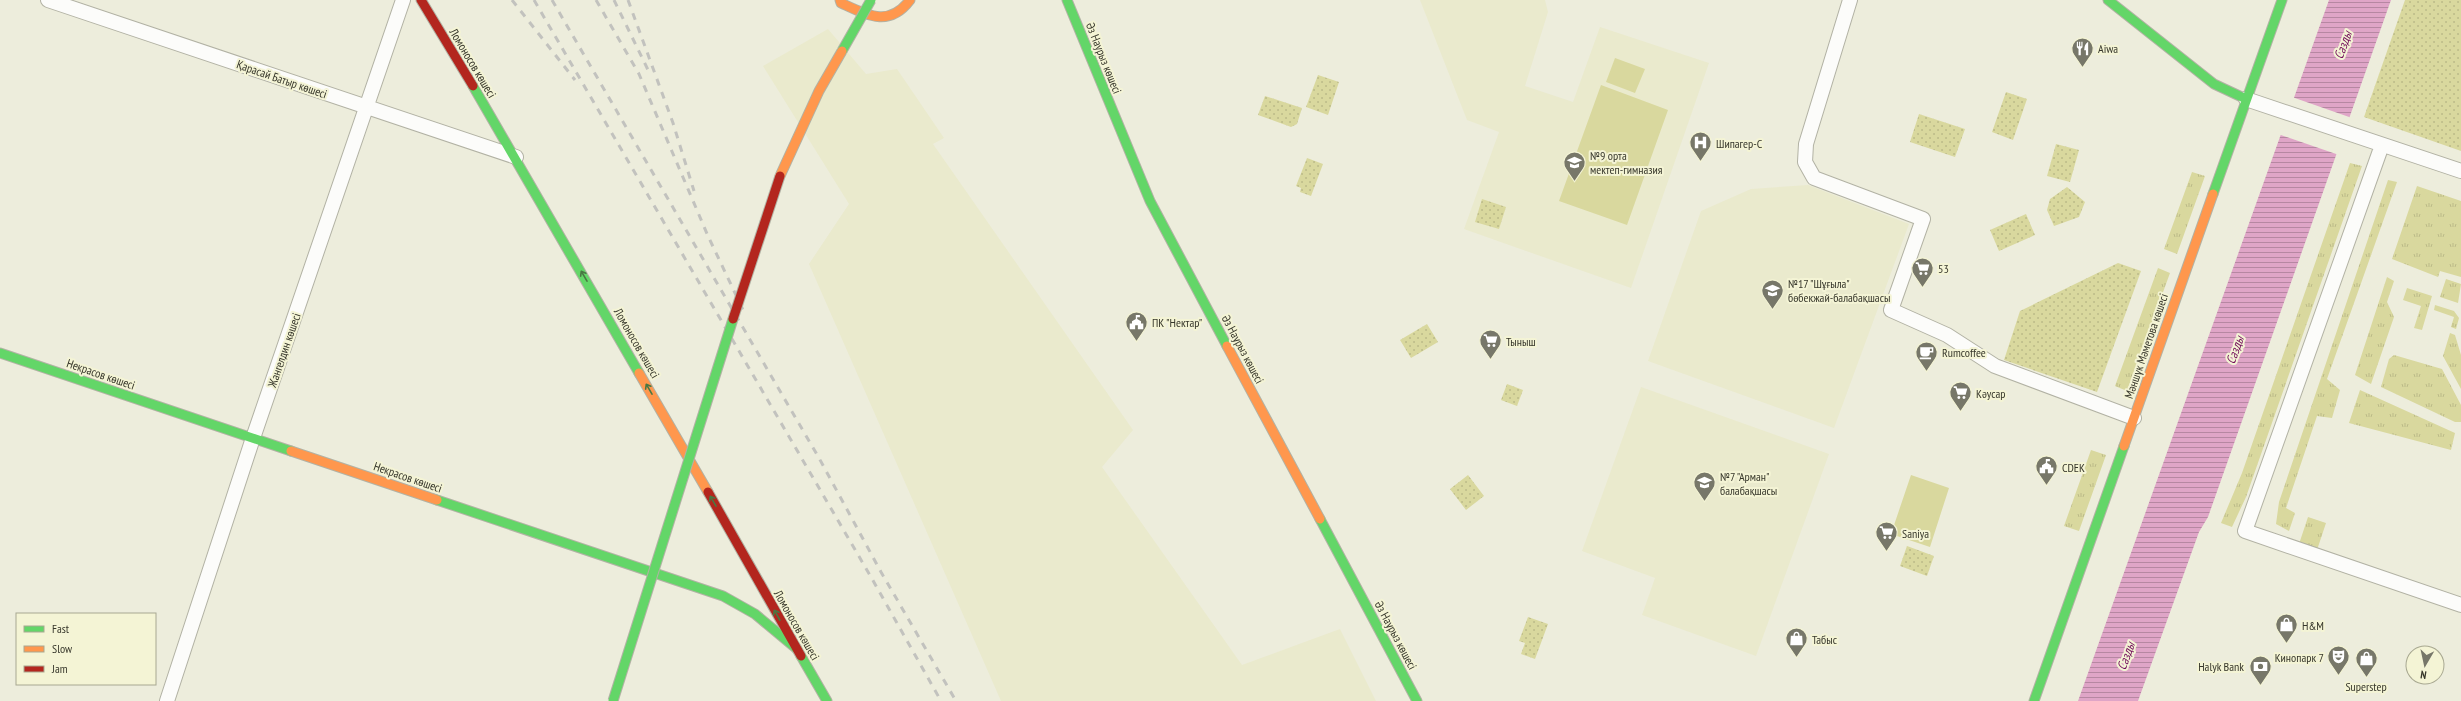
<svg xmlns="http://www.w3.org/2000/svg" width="2461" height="701" font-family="'PT Sans Narrow',sans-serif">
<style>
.built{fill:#eaeacd}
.grass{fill:url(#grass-tufts)}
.park{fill:url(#park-dots)}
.garden{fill:#d9d89e}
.water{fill:url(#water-rules)}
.pier{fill:#ededdc}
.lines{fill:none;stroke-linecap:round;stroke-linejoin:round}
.street-casing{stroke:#b2b2a4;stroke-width:16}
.fast-casing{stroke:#b2b2a4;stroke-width:11}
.slow-casing{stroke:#b2b2a4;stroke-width:11}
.jam-casing{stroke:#b2b2a4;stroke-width:11}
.street{stroke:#fcfcfa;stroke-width:14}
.fast{stroke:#63d668;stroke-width:9}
.slow{stroke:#ff974d;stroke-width:9}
.jam{stroke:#b3261e;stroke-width:9}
.rail{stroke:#c2c2be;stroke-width:3;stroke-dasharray:7 7;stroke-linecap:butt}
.fast-bridge-casing{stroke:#b2b2a4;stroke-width:11;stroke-linecap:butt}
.slow-bridge-casing{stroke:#b2b2a4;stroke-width:11;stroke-linecap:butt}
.jam-bridge-casing{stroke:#b2b2a4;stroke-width:11;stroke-linecap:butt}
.fast-bridge{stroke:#63d668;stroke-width:9}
.slow-bridge{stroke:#ff974d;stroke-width:9}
.jam-bridge{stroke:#b3261e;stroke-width:9}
.oneway{stroke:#497743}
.labels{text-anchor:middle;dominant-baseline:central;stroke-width:4;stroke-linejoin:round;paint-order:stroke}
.poi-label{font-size:12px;fill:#37372b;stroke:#f4f4d5;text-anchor:start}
.street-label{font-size:12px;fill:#37372b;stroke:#f4f4d5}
.water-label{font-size:13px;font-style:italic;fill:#720d5a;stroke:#f4f4d5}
</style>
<defs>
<pattern id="grass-tufts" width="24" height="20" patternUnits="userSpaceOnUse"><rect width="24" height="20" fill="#d9d89e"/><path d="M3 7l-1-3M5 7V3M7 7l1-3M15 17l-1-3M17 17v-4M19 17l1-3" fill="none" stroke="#bbba88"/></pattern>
<pattern id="park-dots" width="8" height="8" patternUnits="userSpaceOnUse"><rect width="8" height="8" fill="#d9d89e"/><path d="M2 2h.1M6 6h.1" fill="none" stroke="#bbba88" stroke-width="1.8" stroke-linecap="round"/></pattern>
<pattern id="water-rules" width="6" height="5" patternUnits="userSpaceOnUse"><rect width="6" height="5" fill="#dfa5c7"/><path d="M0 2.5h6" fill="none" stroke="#b687a2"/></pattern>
</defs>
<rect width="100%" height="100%" fill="#ededdc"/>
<!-- built -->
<path class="built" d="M1420 0H1545L1548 12 1525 86 1573 102 1600 27 1709 63 1631 288 1464 229 1499 132 1467 120Z
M828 29 866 74 897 69 944 138 933 144 1133 430 1102 467 1242 665 1340 629 1376 701H1001L809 264 849 204 763 66Z
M1808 185 1909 224 1834 428 1648 361 1701 211 1751 189Z
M1641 387 1829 454 1756 656 1642 615 1655 578 1582 551Z"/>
<!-- grass -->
<path class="grass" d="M2350 163 2362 166 2246 497 2232 527 2221 523 2242 473Z
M2192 172 2205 176 2177 254 2164 249Z
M2388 180 2397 182 2327 379 2340 390 2332 418 2317 416 2286 508 2295 513 2289 531 2276 524 2279 502Z
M2417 186 2461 201V277L2440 271 2438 277 2392 259Z
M2158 268 2170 273 2127 391 2115 386Z
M2387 277 2394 281 2387 302 2394 317 2371 384 2355 375Z
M2446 279 2461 284 2458 303 2440 297Z
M2407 288 2432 296 2422 330 2414 328 2421 306 2403 300Z
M2435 305 2454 311 2459 318 2456 329 2451 327 2454 317 2434 310Z
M2450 333 2455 335 2461 355V389L2443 356Z
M2394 355 2442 369 2461 405V422H2455L2381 387 2389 359Z
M2360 390 2455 433 2451 450 2349 423Z
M2091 450 2106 455 2079 531 2064 526Z
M2308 517 2326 523 2317 550 2299 544Z"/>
<!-- park -->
<path class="park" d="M2405 0H2461V151L2364 117Z
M1318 75 1339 82 1328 115 1306 107Z
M2006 92 2027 99 2013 140 1992 132Z
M1265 96 1302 108 1297 124 1291 127 1258 115Z
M1919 114 1965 129 1955 157 1910 142Z
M2056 144 2079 150 2070 182 2047 176Z
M1307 158 1323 164 1311 196 1300 192 1301 188 1296 186Z
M2067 187 2085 202 2079 217 2054 226 2047 210 2050 199Z
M1482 199 1506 207 1499 229 1475 222Z
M2026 214 2035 235 1999 251 1990 230Z
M2118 263 2141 271 2097 392 2004 360 2020 311Z
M1427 324 1438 342 1411 358 1400 340Z
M1507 384 1523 390 1517 406 1501 400Z
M1468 475 1484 496 1466 510 1450 489Z
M1907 546 1934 556 1927 576 1900 566Z
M1528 617 1548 624 1535 659 1521 654 1525 643 1519 641Z"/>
<!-- garden -->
<path class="garden" d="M1615 58 1645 69 1635 93 1606 82Z
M1601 85 1668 110 1627 225 1559 201Z
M1911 475 1949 488 1930 547 1891 534Z"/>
<!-- water -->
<path class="water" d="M2329 0H2391L2208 517 2199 532 2138 701H2078Z"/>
<!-- pier -->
<path class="pier" d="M2292 97 2352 118 2339 155 2278 134Z"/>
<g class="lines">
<defs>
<path id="street" d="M48 0 516 157
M1850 0 1806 144 1805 162 1814 178 1923 219 1891 310 1947 335 1995 366 2134 418
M2246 99 2461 171
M2382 145 2245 531 2461 605
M167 701 253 438 403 0"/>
<path id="fast" d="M1067 0 1150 201 1227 346
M2108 0 2214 84 2246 99
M473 86 639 373
M2213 194 2282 0
M0 353 291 451
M437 500 723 596 755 614 797 649
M1320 519 1417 701
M801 656 827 701
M2034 701 2124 446"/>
<path id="slow" d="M840 0 841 3C867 15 889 28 910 0
M1227 346 1320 519
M639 373 708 492
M2124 446 2213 194
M291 451 437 500"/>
<path id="jam" d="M421 0 473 86
M708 492 801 656"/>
</defs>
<!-- street casing -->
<use href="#street" class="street-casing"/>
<!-- fast casing -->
<use href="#fast" class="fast-casing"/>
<!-- slow casing -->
<use href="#slow" class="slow-casing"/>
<!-- jam casing -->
<use href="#jam" class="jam-casing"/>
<!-- street -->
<use href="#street" class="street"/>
<!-- fast -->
<use href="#fast" class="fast"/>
<!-- slow -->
<use href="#slow" class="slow"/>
<!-- jam -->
<use href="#jam" class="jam"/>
<!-- rail -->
<path class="rail" d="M512 0 575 80
M534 0 871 577 941 701
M552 0 819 458 881 572 956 701
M596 0 639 74 708 236 744 312
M614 0 650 74
M628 0 673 123 694 191"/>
<defs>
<path id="fast-bridge" d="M842 51 871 0
M613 701 733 319"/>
<path id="slow-bridge" d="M780 176 819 91 842 51"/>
<path id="jam-bridge" d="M733 319 780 176"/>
</defs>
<!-- fast-bridge casing -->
<use href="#fast-bridge" class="fast-bridge-casing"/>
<!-- slow-bridge casing -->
<use href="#slow-bridge" class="slow-bridge-casing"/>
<!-- jam-bridge casing -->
<use href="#jam-bridge" class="jam-bridge-casing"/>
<!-- fast-bridge -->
<use href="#fast-bridge" class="fast-bridge"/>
<!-- slow-bridge -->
<use href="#slow-bridge" class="slow-bridge"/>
<!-- jam-bridge -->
<use href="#jam-bridge" class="jam-bridge"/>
</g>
<!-- one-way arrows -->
<defs><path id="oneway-shaft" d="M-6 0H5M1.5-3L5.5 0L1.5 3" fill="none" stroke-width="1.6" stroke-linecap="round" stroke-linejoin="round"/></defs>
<g class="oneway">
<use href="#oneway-shaft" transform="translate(584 276) rotate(-120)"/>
<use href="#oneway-shaft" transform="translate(649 389) rotate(-120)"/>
<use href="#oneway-shaft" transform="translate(713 501) rotate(-120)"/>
<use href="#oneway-shaft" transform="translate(777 615) rotate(-119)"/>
</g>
<!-- icons -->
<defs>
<symbol id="restaurant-pin" viewBox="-11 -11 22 30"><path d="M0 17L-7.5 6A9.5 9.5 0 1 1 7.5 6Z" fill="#777769" stroke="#f4f4d5"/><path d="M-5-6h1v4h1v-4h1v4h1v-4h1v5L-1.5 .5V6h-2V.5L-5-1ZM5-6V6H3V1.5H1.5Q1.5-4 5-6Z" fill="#fff"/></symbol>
<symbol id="hospital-pin" viewBox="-11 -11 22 30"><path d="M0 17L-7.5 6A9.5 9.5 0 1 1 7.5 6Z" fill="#777769" stroke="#f4f4d5"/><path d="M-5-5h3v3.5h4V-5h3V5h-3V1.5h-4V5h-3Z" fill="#fff"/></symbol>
<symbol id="school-pin" viewBox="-11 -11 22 30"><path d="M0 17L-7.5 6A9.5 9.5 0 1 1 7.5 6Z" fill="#777769" stroke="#f4f4d5"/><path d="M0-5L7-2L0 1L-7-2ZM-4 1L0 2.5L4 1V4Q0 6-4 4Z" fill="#fff"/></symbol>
<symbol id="supermarket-pin" viewBox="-11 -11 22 30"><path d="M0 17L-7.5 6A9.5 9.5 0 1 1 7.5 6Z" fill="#777769" stroke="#f4f4d5"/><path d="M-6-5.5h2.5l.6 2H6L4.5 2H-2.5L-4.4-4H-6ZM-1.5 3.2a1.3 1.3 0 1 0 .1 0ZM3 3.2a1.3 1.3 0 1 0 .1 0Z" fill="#fff"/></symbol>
<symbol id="civic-pin" viewBox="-11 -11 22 30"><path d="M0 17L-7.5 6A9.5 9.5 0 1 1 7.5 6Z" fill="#777769" stroke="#f4f4d5"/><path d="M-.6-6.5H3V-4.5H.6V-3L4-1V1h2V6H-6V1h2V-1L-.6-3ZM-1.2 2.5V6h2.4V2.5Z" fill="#fff"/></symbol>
<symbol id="cafe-pin" viewBox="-11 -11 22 30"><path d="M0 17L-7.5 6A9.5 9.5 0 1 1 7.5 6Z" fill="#777769" stroke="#f4f4d5"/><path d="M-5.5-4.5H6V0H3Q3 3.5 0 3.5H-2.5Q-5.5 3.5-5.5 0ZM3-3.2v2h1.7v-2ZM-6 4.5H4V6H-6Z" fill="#fff"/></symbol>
<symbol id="shop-pin" viewBox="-11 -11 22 30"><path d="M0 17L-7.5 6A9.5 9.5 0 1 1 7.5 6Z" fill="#777769" stroke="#f4f4d5"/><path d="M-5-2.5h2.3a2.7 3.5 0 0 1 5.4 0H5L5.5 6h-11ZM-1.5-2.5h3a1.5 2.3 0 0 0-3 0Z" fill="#fff"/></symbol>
<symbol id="theatre-pin" viewBox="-11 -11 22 30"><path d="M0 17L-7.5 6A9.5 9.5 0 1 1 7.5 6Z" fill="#777769" stroke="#f4f4d5"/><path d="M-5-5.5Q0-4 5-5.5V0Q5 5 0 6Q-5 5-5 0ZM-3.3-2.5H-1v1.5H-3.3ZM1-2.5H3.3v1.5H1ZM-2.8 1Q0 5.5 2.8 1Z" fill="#fff"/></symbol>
<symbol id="bank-pin" viewBox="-11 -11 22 30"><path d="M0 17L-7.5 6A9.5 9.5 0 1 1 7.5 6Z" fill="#777769" stroke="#f4f4d5"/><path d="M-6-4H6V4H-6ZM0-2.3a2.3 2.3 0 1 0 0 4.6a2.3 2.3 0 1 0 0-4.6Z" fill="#fff"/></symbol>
</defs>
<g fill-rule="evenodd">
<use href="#restaurant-pin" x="2070" y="36" width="25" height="34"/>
<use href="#hospital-pin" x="1688" y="130" width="25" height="34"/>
<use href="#school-pin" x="1562" y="150" width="25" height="34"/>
<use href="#supermarket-pin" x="1910" y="256" width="25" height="34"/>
<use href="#school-pin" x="1760" y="278" width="25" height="34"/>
<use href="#civic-pin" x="1124" y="310" width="25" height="34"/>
<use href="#supermarket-pin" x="1478" y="328" width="25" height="34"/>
<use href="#cafe-pin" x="1914" y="340" width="25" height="34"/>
<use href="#supermarket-pin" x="1948" y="380" width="25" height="34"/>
<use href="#civic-pin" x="2034" y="454" width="25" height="34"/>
<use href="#school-pin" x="1692" y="470" width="25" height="34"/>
<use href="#supermarket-pin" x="1874" y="520" width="25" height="34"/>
<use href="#shop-pin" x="2274" y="612" width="25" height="34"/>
<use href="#shop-pin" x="1784" y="626" width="25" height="34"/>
<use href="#theatre-pin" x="2326" y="644" width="25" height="34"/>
<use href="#shop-pin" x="2354" y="646" width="25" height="34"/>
<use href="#bank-pin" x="2248" y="654" width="25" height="34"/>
</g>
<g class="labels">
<!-- poi labels -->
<g class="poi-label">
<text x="2098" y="48">Aiwa</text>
<text x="1716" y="143">Шипагер-С</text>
<text x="1590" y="155">№9 орта<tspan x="1590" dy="14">мектеп-гимназия</tspan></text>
<text x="1938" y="268">53</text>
<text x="1788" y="283">№17 "Шұғыла"<tspan x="1788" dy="14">бөбекжай-балабақшасы</tspan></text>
<text x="1152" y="322">ПК "Нектар"</text>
<text x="1506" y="341">Тыныш</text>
<text x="1942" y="352">Rumcoffee</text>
<text x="1976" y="393">Кәусар</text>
<text x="2062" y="467">CDEK</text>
<text x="1720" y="476">№7 "Арман"<tspan x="1720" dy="14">балабақшасы</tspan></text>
<text x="1902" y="533">Saniya</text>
<text x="2302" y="625">H&amp;M</text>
<text x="1812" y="639">Табыс</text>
<text x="2324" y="657" text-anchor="end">Кинопарк 7</text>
<text x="2244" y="666" text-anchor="end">Halyk Bank</text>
<text x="2366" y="686" text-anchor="middle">Superstep</text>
</g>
<!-- street labels -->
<g class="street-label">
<text transform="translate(1104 58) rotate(68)">Әз Наурыз көшесі</text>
<text transform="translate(473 63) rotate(59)">Ломоносов көшесі</text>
<text transform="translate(282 79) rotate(19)">Қарасай Батыр көшесі</text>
<text transform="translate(637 343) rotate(60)">Ломоносов көшесі</text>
<text transform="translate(2146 346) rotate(-71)">Мәншүк Мәметова көшесі</text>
<text transform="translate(1243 349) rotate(62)">Әз Наурыз көшесі</text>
<text transform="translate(284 350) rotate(-71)">Жангелдин көшесі</text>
<text transform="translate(101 374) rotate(19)">Некрасов көшесі</text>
<text transform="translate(408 477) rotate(19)">Некрасов көшесі</text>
<text transform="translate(797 625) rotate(60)">Ломоносов көшесі</text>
<text transform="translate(1396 635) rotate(62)">Әз Наурыз көшесі</text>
</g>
<!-- water labels -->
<g class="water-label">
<text transform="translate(2343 45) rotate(-70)">Сазды</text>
<text transform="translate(2235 350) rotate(-70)">Сазды</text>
<text transform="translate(2126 656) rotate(-70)">Сазды</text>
</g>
</g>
<!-- legend -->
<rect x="16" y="613" width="140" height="72" fill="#f4f4d5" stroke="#a8a891"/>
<rect x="24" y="626" width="20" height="6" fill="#63d668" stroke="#a8a891"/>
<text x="52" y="633" font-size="12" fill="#37372b">Fast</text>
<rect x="24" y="646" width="20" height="6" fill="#ff974d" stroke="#a8a891"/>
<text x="52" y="653" font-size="12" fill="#37372b">Slow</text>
<rect x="24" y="666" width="20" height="6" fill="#b3261e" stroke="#a8a891"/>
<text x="52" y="673" font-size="12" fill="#37372b">Jam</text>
<!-- north arrow -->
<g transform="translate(2425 665) rotate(189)"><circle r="19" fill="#f4f4d5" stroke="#a8a891"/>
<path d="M0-3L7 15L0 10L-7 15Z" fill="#777769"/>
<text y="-6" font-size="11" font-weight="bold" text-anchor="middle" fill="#37372b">N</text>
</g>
</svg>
